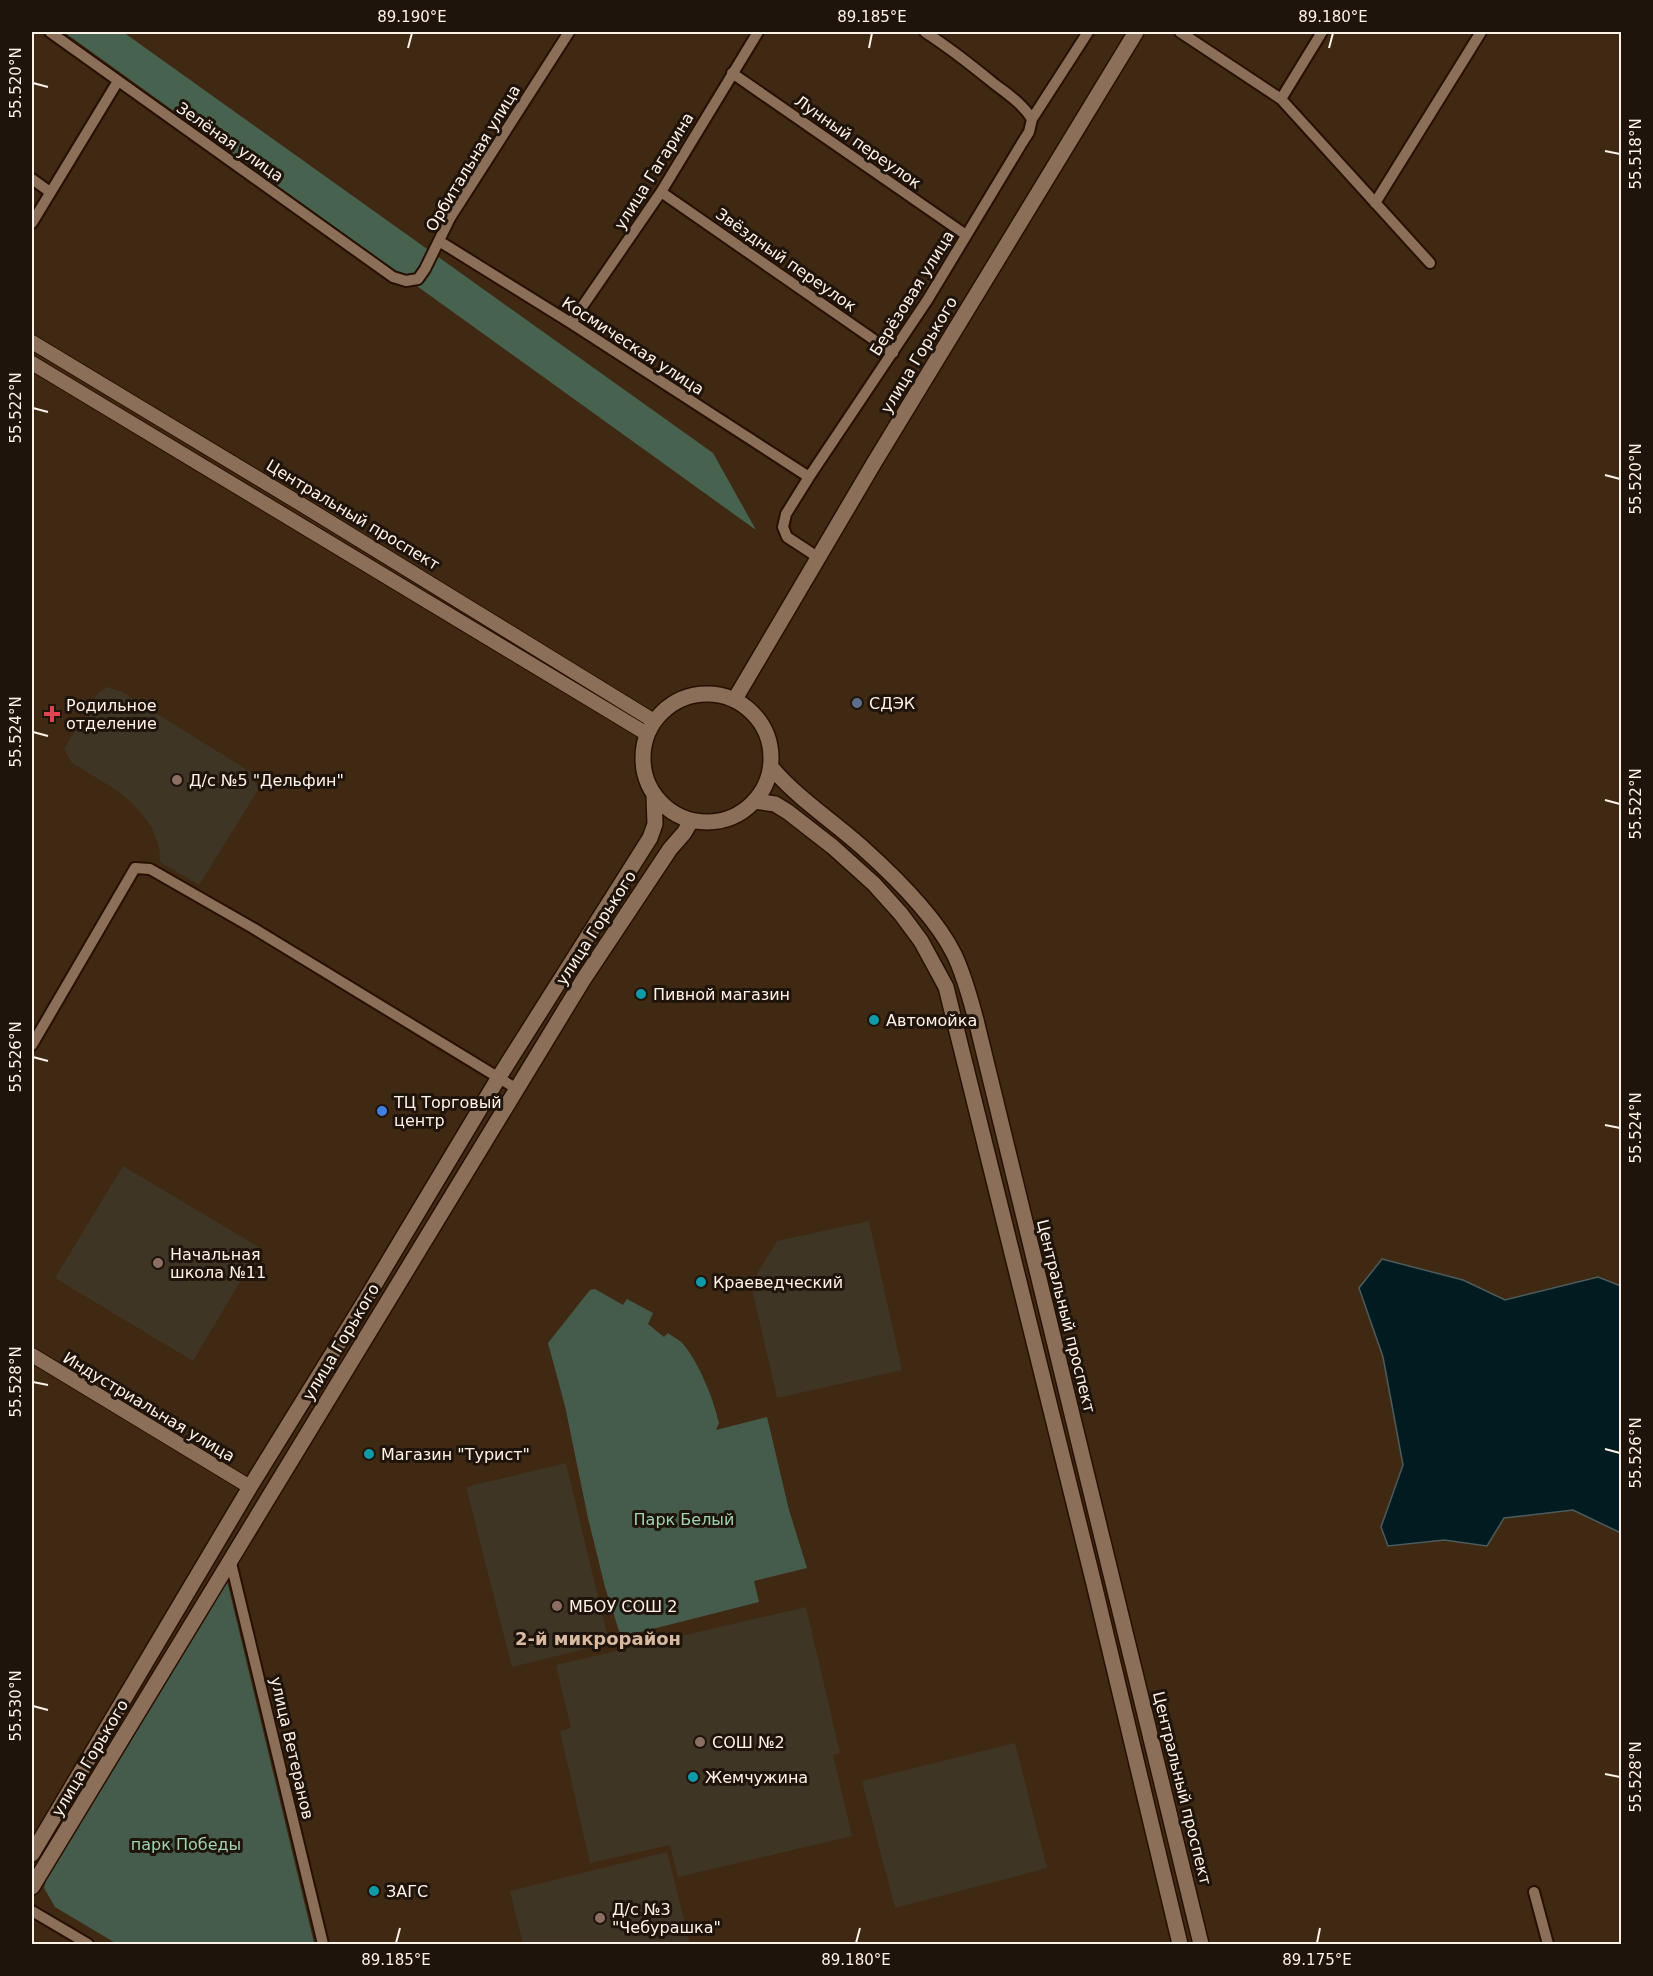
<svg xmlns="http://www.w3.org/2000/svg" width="1653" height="1976" font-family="'DejaVu Sans',sans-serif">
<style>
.education{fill:#3f3525}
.green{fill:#455c4c}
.forest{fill:#476350}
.water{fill:#001c20;stroke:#4c5c5c;stroke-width:1.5}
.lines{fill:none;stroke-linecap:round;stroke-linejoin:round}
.minor-casing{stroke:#261000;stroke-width:14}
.tertiary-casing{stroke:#261000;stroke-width:16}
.secondary-casing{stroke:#261000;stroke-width:18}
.minor{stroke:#8b6f58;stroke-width:10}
.tertiary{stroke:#8b6f58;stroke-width:14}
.secondary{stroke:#8b6f58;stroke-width:15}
.ticks{fill:none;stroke:#fff2e8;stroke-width:2}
.service-dot{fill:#5c6f8a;stroke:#1f140b;stroke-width:2}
.health-dot{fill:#e0444e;stroke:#1f140b;stroke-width:2}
.education-dot{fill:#8d6e63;stroke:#1f140b;stroke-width:2}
.culture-dot{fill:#0f9aa8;stroke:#1f140b;stroke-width:2}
.shop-dot{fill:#3f7fe0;stroke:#1f140b;stroke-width:2}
.labels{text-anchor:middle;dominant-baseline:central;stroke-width:6;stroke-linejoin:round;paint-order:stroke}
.street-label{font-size:16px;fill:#fff2e8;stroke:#1f140b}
.poi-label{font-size:16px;fill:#fff2e8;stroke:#1f140b;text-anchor:start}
.park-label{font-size:16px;fill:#9ed4af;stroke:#1f140b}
.neighbourhood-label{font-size:18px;font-weight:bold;fill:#d9baa1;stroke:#1f140b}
.neatline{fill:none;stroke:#fff2e8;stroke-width:2}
.ticks-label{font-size:15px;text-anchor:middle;fill:#fff2e8}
</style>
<rect width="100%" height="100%" fill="#402913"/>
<!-- education -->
<path class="education" d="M108 687 122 692 252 773 258 790 199 885 160 862 159 847 152 828 143 815 129 800 113 788 72 763 64 749 98 693Z
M123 1166 260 1248 193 1361 55 1278Z
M869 1221 902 1370 777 1398 751 1284 777 1241Z
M566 1463 609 1643 512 1667 466 1487Z
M806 1607 840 1753 833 1755 852 1836 678 1877 670 1845 590 1863 560 1731 571 1728 556 1665Z
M1015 1743 1047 1868 895 1908 862 1781Z
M667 1852 690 1944H523L510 1891Z"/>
<!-- green -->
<path class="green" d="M595 1289 623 1305 627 1299 653 1313 648 1324 664 1337 668 1333C673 1337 680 1340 684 1345 700 1365 713 1398 719 1423L716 1430 767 1417 789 1510 807 1568 754 1581 759 1602 621 1637 605 1587 588 1518 565 1406 548 1343 590 1290Z
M227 1581 314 1943 313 1944H117L55 1907 44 1888 47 1877Z"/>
<!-- forest -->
<path class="forest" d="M64 32H123L713 453 756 530Z"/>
<!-- water -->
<path class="water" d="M1382 1259 1463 1280 1505 1300 1598 1277 1621 1286V1533L1573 1510 1504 1518 1487 1546 1444 1540 1388 1546 1381 1527 1403 1465 1383 1357 1359 1288Z"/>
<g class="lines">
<defs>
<path id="minor" d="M50 32 393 277 406 281 418 279 425 269 450 218 569 32
M925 32C948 47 970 64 992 82 1006 93 1022 103 1032 119
M1180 32 1281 99 1430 263
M732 73 966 235
M1281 99 1322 32
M32 179 50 192
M661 192 893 353
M1375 203 1481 32
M32 223 118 81
M439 241 571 323 809 477
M571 323 661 192 758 32
M819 558 787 537 783 527 786 514 809 477 928 299 1022 143 1029 132 1032 119 1088 32
M32 1045 135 868 150 869 253 928 517 1089
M230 1559 323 1944
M1534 1892 1548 1944
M32 1911 88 1944"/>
<path id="tertiary" d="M32 342 304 506 654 721
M32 363 647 734
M32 1355 250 1487"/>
<path id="secondary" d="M643 758a64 64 0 1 1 128 0a64 64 0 1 1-128 0Z
M735 699 874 463 1136 32
M771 767C798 799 833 821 864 849 894 876 936 918 954 954 964 975 970 997 976 1020L1201 1944
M755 801 775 804 788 812 833 847 874 884 901 914 921 941 946 987 1094 1584 1180 1944
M32 1854 250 1487 363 1304 499 1077 650 838 655 824 654 797
M32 1887 583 980 670 849 684 833 691 821"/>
</defs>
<!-- minor casing -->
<use href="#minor" class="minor-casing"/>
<!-- tertiary casing -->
<use href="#tertiary" class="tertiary-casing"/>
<!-- secondary casing -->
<use href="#secondary" class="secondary-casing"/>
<!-- minor -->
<use href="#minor" class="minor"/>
<!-- tertiary -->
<use href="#tertiary" class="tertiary"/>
<!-- secondary -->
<use href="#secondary" class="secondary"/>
</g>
<!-- ticks -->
<path class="ticks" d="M408 48 412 33M869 48 872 33M1329 48 1333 33M33 83 48 87M1605 151 1620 154M33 408 48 412M1605 475 1620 479M33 732 48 736M1605 800 1620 804M33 1057 48 1061M1605 1125 1620 1128M33 1382 48 1385M1605 1449 1620 1453M33 1706 48 1710M1605 1774 1620 1777M396 1943 400 1928M856 1943 860 1928M1317 1943 1320 1928"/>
<!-- markers -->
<circle class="service-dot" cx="857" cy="703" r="6"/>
<path class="health-dot" d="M49 705h6v6h6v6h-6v6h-6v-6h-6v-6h6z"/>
<g class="education-dot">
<circle cx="177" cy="780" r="6"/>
<circle cx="158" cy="1263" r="6"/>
<circle cx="557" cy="1606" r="6"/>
<circle cx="700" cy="1742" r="6"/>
<circle cx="600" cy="1918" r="6"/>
</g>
<g class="culture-dot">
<circle cx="641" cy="994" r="6"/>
<circle cx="874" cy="1020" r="6"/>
<circle cx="701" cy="1282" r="6"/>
<circle cx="369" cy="1454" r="6"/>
<circle cx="693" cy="1777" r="6"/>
<circle cx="374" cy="1891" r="6"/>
</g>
<circle class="shop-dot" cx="382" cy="1111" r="6"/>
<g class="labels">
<!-- street labels -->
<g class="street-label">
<text transform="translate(230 142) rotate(35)">Зелёная улица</text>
<text transform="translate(858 142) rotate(35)">Лунный переулок</text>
<text transform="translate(473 158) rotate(-59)">Орбитальная улица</text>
<text transform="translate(654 171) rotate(-58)">улица Гагарина</text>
<text transform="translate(786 260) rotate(35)">Звёздный переулок</text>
<text transform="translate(912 293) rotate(-58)">Берёзовая улица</text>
<text transform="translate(633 346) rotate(33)">Космическая улица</text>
<text transform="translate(919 355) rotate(-59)">улица Горького</text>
<text transform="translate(353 515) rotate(31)">Центральный проспект</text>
<text transform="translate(596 928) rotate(-57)">улица Горького</text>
<text transform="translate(1066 1316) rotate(76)">Центральный проспект</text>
<text transform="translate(341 1342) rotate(-59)">улица Горького</text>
<text transform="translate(149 1407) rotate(31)">Индустриальная улица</text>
<text transform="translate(292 1748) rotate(77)">улица Ветеранов</text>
<text transform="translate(90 1758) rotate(-59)">улица Горького</text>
<text transform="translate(1182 1788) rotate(76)">Центральный проспект</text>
</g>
<!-- poi labels -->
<g class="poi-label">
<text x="869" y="703">СДЭК</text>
<text x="66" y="705">Родильное<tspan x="66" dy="18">отделение</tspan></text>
<text x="189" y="780">Д/c №5 "Дельфин"</text>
<text x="653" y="994">Пивной магазин</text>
<text x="886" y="1020">Автомойка</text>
<text x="394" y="1102">ТЦ Торговый<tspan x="394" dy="18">центр</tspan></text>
<text x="170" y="1254">Начальная<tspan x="170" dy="18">школа №11</tspan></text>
<text x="713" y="1282">Краеведческий</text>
<text x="381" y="1454">Магазин "Турист"</text>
<text x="569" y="1606">МБОУ СОШ 2</text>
<text x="712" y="1742">СОШ №2</text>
<text x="705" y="1777">Жемчужина</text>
<text x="386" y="1891">ЗАГС</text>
<text x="612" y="1909">Д/c №3<tspan x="612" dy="18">"Чебурашка"</tspan></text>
</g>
<!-- park labels -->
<g class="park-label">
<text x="684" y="1519">Парк Белый</text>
<text x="186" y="1844">парк Победы</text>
</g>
<!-- neighbourhood labels -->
<g class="neighbourhood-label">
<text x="598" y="1638">2-й микрорайон</text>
</g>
</g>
<!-- border -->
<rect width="1653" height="1976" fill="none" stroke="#1f140b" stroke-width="66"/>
<rect x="33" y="33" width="1587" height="1910" class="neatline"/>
<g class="ticks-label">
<text x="412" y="22">89.190°E</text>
<text x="872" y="22">89.185°E</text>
<text x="1333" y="22">89.180°E</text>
<text transform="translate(16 83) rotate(-90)" y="5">55.520°N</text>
<text transform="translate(1636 154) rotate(-90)" y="5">55.518°N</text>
<text transform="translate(16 408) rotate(-90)" y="5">55.522°N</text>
<text transform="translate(1636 479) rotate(-90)" y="5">55.520°N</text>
<text transform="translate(16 732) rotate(-90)" y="5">55.524°N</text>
<text transform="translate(1636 804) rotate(-90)" y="5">55.522°N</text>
<text transform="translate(16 1057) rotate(-90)" y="5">55.526°N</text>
<text transform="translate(1636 1128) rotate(-90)" y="5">55.524°N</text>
<text transform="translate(16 1382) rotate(-90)" y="5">55.528°N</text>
<text transform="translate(1636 1453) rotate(-90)" y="5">55.526°N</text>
<text transform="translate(16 1706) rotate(-90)" y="5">55.530°N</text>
<text transform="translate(1636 1777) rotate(-90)" y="5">55.528°N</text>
<text x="396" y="1965">89.185°E</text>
<text x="856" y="1965">89.180°E</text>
<text x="1317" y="1965">89.175°E</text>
</g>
</svg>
